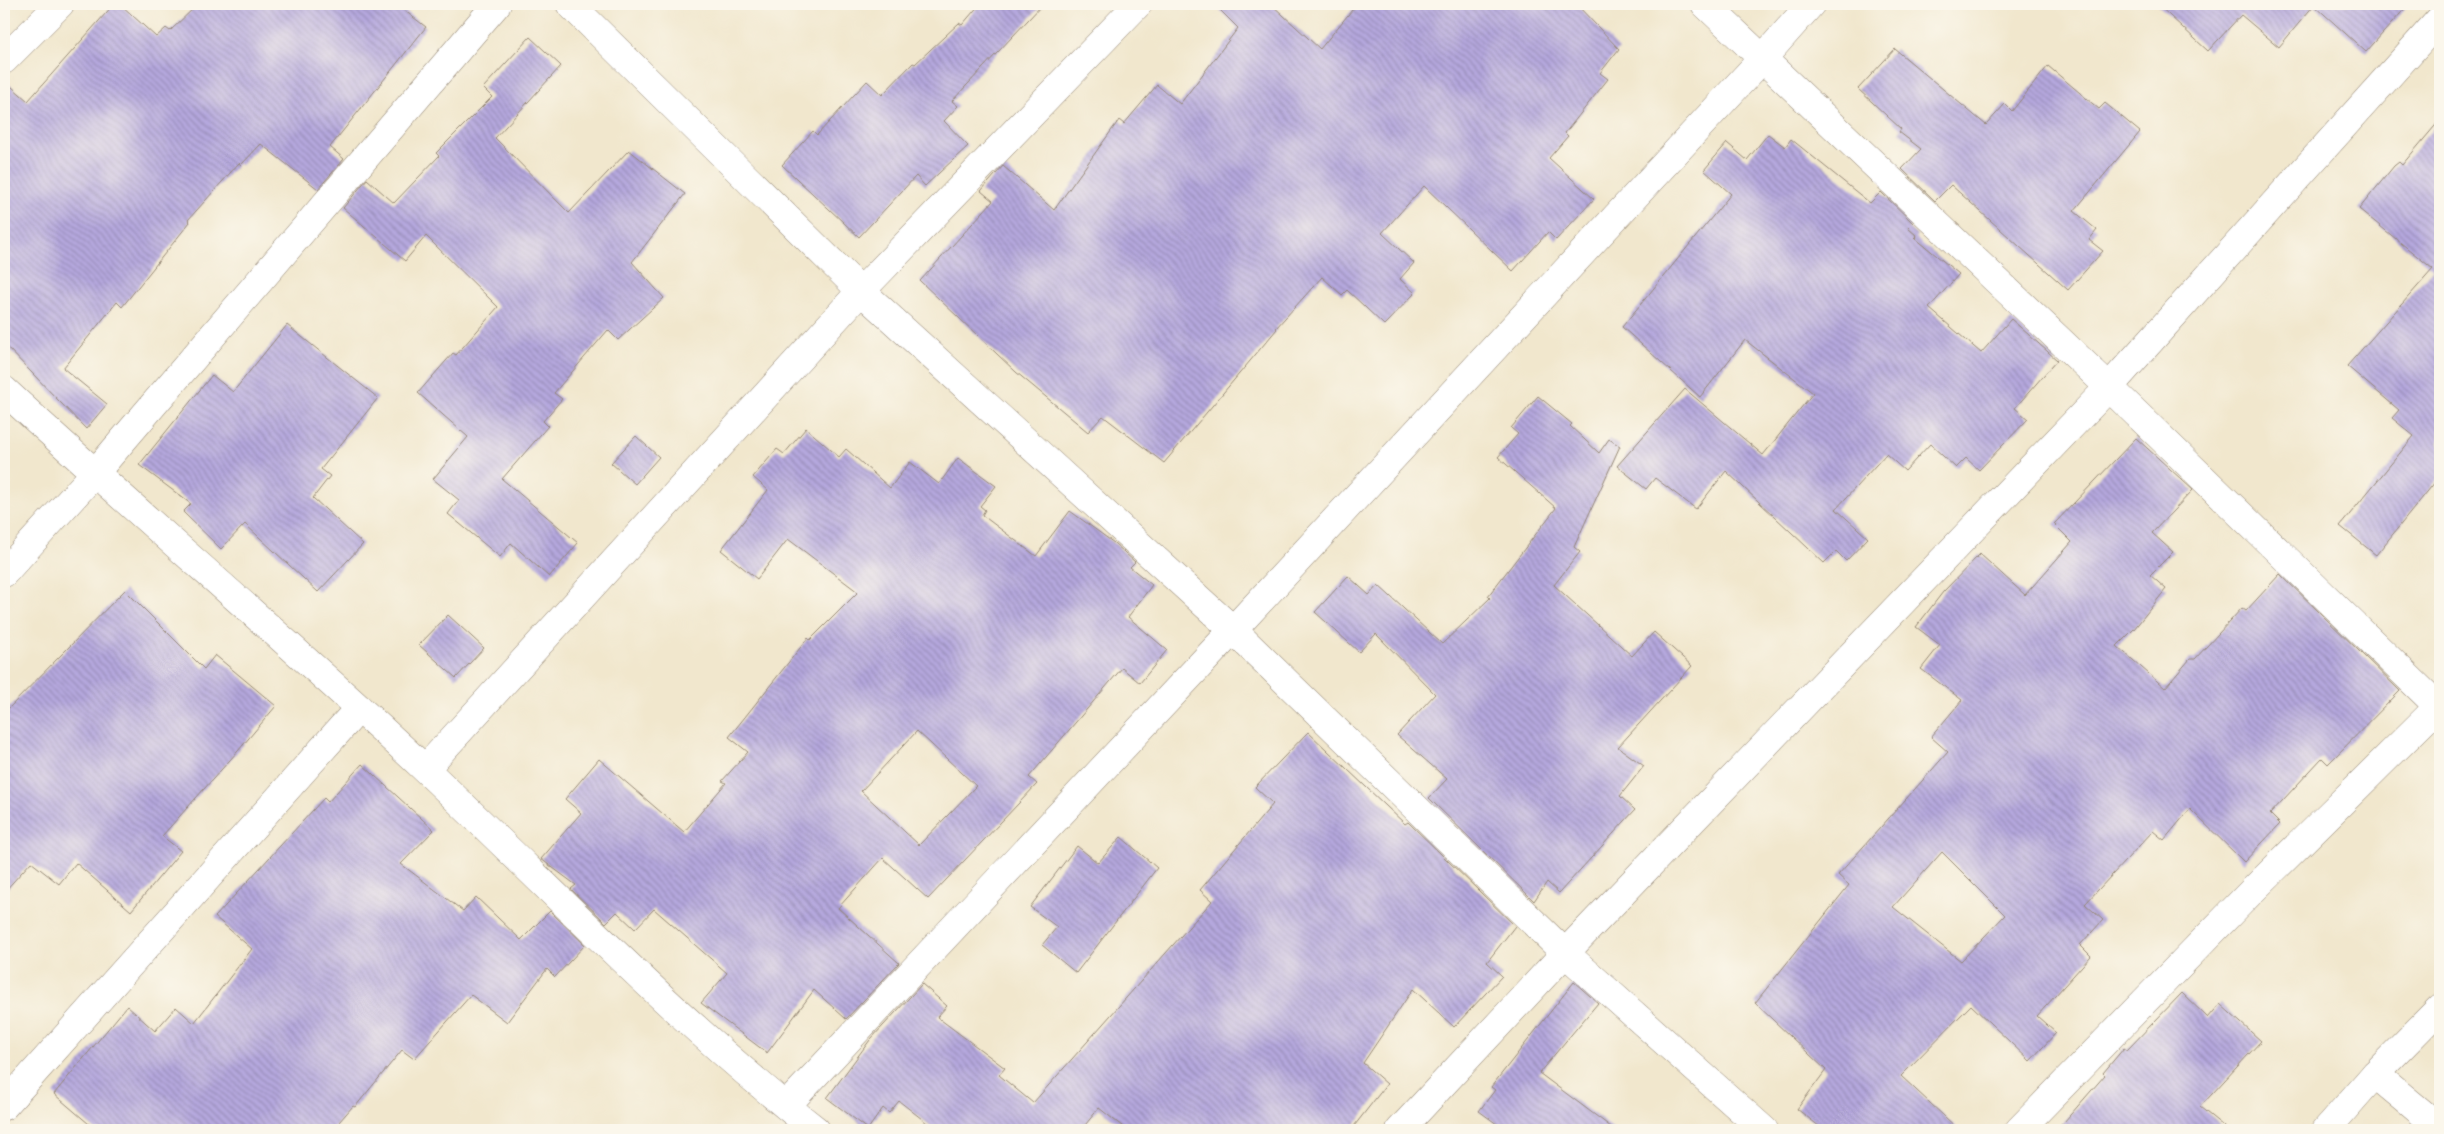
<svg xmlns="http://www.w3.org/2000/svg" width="2444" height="1134" font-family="Cardo,serif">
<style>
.building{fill:url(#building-back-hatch);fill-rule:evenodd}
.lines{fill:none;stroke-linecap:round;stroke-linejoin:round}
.street-casing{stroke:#968876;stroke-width:29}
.secondary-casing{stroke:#968876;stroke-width:29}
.street{stroke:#fff;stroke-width:28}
.secondary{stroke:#fff;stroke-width:28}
</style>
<defs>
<pattern id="building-back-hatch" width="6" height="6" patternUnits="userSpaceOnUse" patternTransform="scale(1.25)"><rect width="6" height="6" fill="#b5a8de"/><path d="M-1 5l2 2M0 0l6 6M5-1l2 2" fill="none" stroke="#9489b3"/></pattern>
</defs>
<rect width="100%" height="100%" fill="#fbf7ec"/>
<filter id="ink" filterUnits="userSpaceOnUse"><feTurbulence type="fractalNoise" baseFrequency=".02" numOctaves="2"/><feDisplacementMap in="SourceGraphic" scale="10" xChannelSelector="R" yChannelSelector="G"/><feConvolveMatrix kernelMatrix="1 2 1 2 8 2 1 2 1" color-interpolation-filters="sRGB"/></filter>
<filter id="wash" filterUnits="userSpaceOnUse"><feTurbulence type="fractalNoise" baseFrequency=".0096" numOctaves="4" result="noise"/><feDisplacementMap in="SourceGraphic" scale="20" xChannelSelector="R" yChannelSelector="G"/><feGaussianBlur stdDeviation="1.12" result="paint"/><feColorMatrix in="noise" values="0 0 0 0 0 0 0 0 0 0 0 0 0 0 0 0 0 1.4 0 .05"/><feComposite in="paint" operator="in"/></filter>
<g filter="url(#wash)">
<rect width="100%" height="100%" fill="#f1e7cd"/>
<g id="blocks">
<!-- building -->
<path class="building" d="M114 4H120L156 37 166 28 170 31 198 4H396L426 27 330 147 344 159 318 189 261 144 241 165 239 163 188 220 190 222 122 307 117 302 63 368 107 404 86 429 4 344V80L28 101Z
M980 4H1043L952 101 958 106 944 121 968 146 925 186 916 176 859 237 782 165 813 131 817 135 867 81 882 95 913 63 915 64 959 23 962 25Z
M1214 4H1271L1320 49 1357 4H1576L1619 49 1600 73 1608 79 1565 133 1568 136 1549 158 1594 199 1556 240 1548 232 1513 271 1424 186 1382 233 1414 263 1400 279 1415 293 1384 325 1347 290 1342 295 1322 277 1276 328 1277 329 1164 463 1103 416 1088 432 1016 372 920 281 993 201 981 191 1003 166 1054 210 1119 120 1124 124 1157 85 1180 104 1238 28Z
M2157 4H2409L2366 52 2314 5 2279 47 2241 15 2208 51Z
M530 37 561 66 495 138 569 213 629 150 685 194 632 262 664 298 618 340 608 330 554 393 562 399 543 421 548 426 502 479 578 543 549 577 511 543 500 557 448 514 459 500 433 479 468 437 418 393 453 353 456 355 498 307 426 236 405 261 343 208 367 179 394 203 439 156 436 153 492 97 483 88Z
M1895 49 1986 125 2005 104 2012 111 2048 66 2099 109 2105 103 2140 132 2074 211 2097 230 2089 240 2103 251 2068 290 1951 185 1935 201 1902 169 1921 149 1899 132 1901 129 1858 89Z
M2440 120V476L2376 555 2340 526 2414 436 2392 418 2399 410 2347 366 2433 269 2359 209 2394 166 2399 162 2402 165Z
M1768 134 1785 147 1791 139 1870 203 1881 192 1913 223 1908 228 1917 236 1915 238 1959 274 1929 308 1981 353 2011 319 2057 360 2015 408 2028 419 1979 470 1966 458 1956 468 1930 444 1905 471 1886 454 1836 509 1868 538 1846 561 1836 551 1824 563 1726 471 1696 509 1655 478 1646 489 1617 466 1685 389 1763 455 1813 393 1745 340 1700 397 1622 327 1731 194 1704 170 1727 143 1747 160Z
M287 325 378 398 321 469 330 476 313 498 363 544 318 592 245 524 221 549 183 512 191 504 139 465 212 375 233 392Z
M1538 396 1572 424 1570 426 1599 453 1609 439 1620 446 1574 547 1580 552 1554 585 1632 656 1654 632 1692 666 1618 747 1644 766 1620 796 1635 810 1559 893 1547 882 1534 901 1429 798 1447 779 1397 735 1435 694 1376 634 1359 652 1315 612 1348 576 1369 595 1378 585 1442 644 1490 598 1488 596 1556 508 1498 457 1518 434 1511 428Z
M806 428 839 457 846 449 890 488 910 462 939 484 958 458 996 486 980 506 985 510 982 515 1036 556 1070 511 1114 543 1135 562 1130 567 1152 585 1128 617 1167 650 1140 683 1122 668 1029 777 1037 784 928 899 883 858 838 908 899 963 846 1019 814 990 767 1053 701 1003 727 973 654 909 635 929 617 912 606 923 571 889 576 885 541 859 581 813 565 799 599 759 684 832 726 783 722 781 748 752 729 737 808 638 810 640 858 592 788 539 757 579 721 550 768 490 753 477 777 449 784 454ZM917 731 976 786 919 845 861 791Z
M636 436 659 457 635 484 611 463Z
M2136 438 2193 490 2152 533 2173 552 2150 575 2166 589 2134 629 2117 646 2165 688 2190 659H2195L2242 608 2246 611 2280 574 2400 691 2328 764 2322 758 2270 814 2280 824 2244 862 2190 809 2164 840 2153 831 2085 904 2103 920 2080 945 2091 956 2037 1016 2056 1033 2030 1061 1971 1005 1901 1076 1959 1130H1824L1797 1109 1826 1070 1755 1003 1849 885 1838 875 1948 752 1931 737 1962 700 1921 669 1940 645 1916 627 1943 592 1980 554 2025 595 2072 542 2054 524ZM1942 852 2005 915 1961 961 1893 907Z
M125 590 204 669 215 655 276 706 238 751 162 836 181 851 131 911 76 863 59 884 31 862 4 892V713Z
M448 615 484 648 456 678 419 645Z
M1308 732 1405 824 1408 822 1515 926 1487 962 1502 976 1454 1027 1413 989 1363 1063 1387 1084 1351 1130H1127L1099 1108 1081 1130H936L899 1101 889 1113 883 1108 868 1129 827 1098 870 1040 922 984 947 1006 937 1017 1005 1068 999 1075 1033 1103 1212 901 1200 890 1273 804 1255 787Z
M362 764 434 830 401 864 463 911 476 897 521 940 550 911 585 945 555 977 547 969 507 1022 471 995 414 1059 402 1050 355 1107 353 1106 332 1130H96L54 1094 127 1006 155 1031 176 1007 194 1023 252 949 215 917 324 798 328 802Z
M1121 837 1157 868 1076 973 1042 945 1057 927 1030 907 1077 846 1098 863Z
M1574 982 1598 1003 1539 1073 1615 1130H1505L1479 1111 1495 1090 1491 1087Z
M2182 993 2208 1018 2220 1004 2261 1041 2200 1107 2228 1130H2057L2105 1075 2103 1073 2124 1048 2127 1050Z"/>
</g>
</g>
<g filter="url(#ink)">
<use href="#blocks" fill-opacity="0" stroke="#968876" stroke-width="1"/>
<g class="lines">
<defs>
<path id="street" d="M570 4 861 291 1233 630 1565 953 1764 1130
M1705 4 2109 387 2440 708
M4 60 60 4
M4 390C143 519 289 641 427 771 554 891 678 1022 816 1130
M4 573 94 474 497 4
M425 769 861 291 1138 4
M2375 1074 2440 1128
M4 1106 359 708
M786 1106 1233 630 1764 57 1811 4
M1400 1130 1565 953 2109 387 2440 19
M2019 1130 2252 891 2440 705"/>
<path id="secondary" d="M2326 1130 2375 1074 2440 1008"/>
</defs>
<!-- street casing -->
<use href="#street" class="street-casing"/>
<!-- secondary casing -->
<use href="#secondary" class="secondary-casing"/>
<!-- street -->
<use href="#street" class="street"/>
<!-- secondary -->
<use href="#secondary" class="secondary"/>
</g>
</g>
<!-- margin -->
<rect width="2444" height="1134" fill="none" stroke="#fbf7ec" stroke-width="20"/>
</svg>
